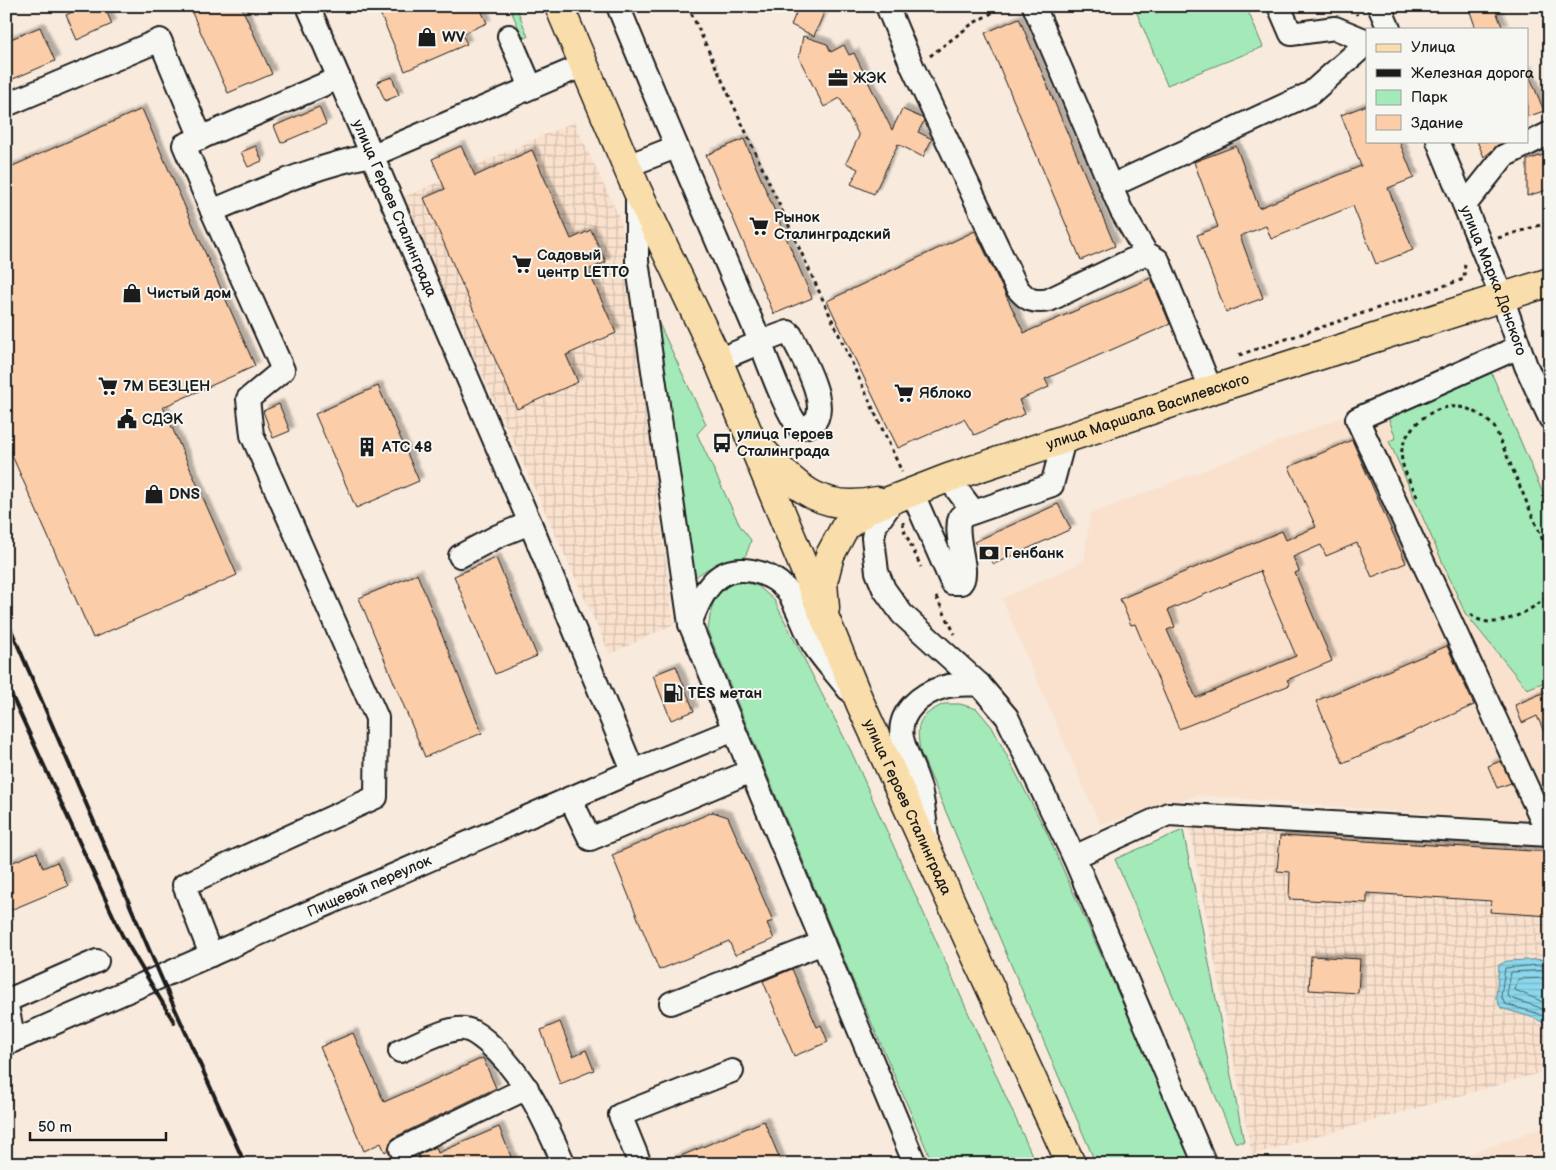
<svg xmlns="http://www.w3.org/2000/svg" width="1556" height="1170" font-family="'Balsamiq Sans',sans-serif">
<style>
.built{fill:#f9e1cd}
.industrial{fill:url(#industrial-grid)}
.green{fill:#a3eab8;stroke:#60836a}
.water{fill:url(#water-rules);stroke:#5f8c98}
.lines{fill:none;stroke-linecap:round;stroke-linejoin:round}
.shore{stroke:#48676f;stroke-width:1}
.building{fill:#fbcda9;stroke:#1c1c1c;fill-rule:evenodd;filter:url(#shadow)}
.minor-casing{stroke:#1c1c1c;stroke-width:26}
.major-casing{stroke:#1c1c1c;stroke-width:31}
.path{stroke:#1c1c1c;stroke-width:3;stroke-dasharray:4 4;stroke-linecap:butt}
.minor{stroke:#f6f6f2;stroke-width:22}
.major{stroke:#f9deab;stroke-width:28}
.rail{stroke:#1c1c1c;stroke-width:4}
.labels{text-anchor:middle;dominant-baseline:central;stroke-width:4;stroke-linejoin:round;paint-order:stroke}
.poi-label{font-size:15px;font-weight:bold;fill:#1c1c1c;stroke:#f6f6f2;text-anchor:start}
.street-label{font-size:15px;fill:#1c1c1c;stroke:#f6f6f2}
</style>
<defs>
<pattern id="industrial-grid" width="8" height="8" patternUnits="userSpaceOnUse" patternTransform="scale(1.25)"><rect width="8" height="8" fill="#f9e1cd"/><path d="M0 4h8M4 0v8" fill="none" stroke="#d5c0af"/></pattern>
<pattern id="water-rules" width="6" height="5" patternUnits="userSpaceOnUse" patternTransform="scale(1.25)"><rect width="6" height="5" fill="#8bd7eb"/><path d="M0 2.5h6" fill="none" stroke="#77b8c9"/></pattern>
<filter id="shadow"><feDropShadow dx="4.5" dy="-4.5" stdDeviation="1" flood-color="#0004"/></filter>
</defs>
<rect width="100%" height="100%" fill="#f8eadc"/>
<filter id="ink" filterUnits="userSpaceOnUse"><feTurbulence type="fractalNoise" baseFrequency=".02" numOctaves="2"/><feDisplacementMap in="SourceGraphic" scale="10" xChannelSelector="R" yChannelSelector="G"/><feConvolveMatrix kernelMatrix="1 2 1 2 8 2 1 2 1" color-interpolation-filters="sRGB"/></filter>
<g filter="url(#ink)">
<!-- built -->
<path class="built" d="M1486 362 1550 504V824L1198 795 1100 824 1002 599 1084 561 1090 514Z
M1550 1125V1164H1443L1541 1128Z"/>
<!-- industrial -->
<path class="industrial" d="M574 122 621 221 674 624 610 654 402 198Z
M1189 825 1550 845V1070L1252 1155Z"/>
<!-- green -->
<path class="green" d="M509 6H516L528 37 523 38Z
M1134 6H1246L1263 47 1167 85Z
M656 317 706 424 697 434 740 526 751 540C744 567 740 559 717 565 708 567 699 575 692 579Z
M1491 372 1550 510V680L1527 689 1465 613 1389 441 1396 438 1387 415Z
M740 581 758 586 774 600 851 751 1036 1164H933L849 971 708 632C711 605 713 590 740 581Z
M944 704H960L977 709 992 727 1046 831 1194 1164H1096L920 751C916 723 917 717 944 704Z
M1183 830 1244 1142H1235L1115 859Z"/>
<!-- water -->
<path class="water" d="M1550 959V1026L1534 1018 1501 1008 1496 998 1499 965 1507 961Z"/>
<g class="lines">
<!-- shore -->
<path class="shore" d="M1550 964 1505 968 1501 996 1505 1004 1536 1013 1550 1020
M1550 970 1511 972 1507 995 1510 998 1538 1007 1550 1013
M1550 978 1518 979 1515 990 1550 1005"/>
</g>
<!-- building -->
<path class="building" d="M85 6H104L112 24 77 40 66 15Z
M189 6H241L272 74 228 93Z
M377 6H479L487 23 462 34 467 44 405 71Z
M799 6H827L814 36 791 25Z
M1468 6H1494L1503 29H1476Z
M1019 18 1115 246 1081 260 985 33Z
M40 27 55 61 6 82V41Z
M803 36 827 44 831 52 844 45 849 55 854 53 892 130 902 109 922 118 924 121 918 132 932 139 923 157 898 144 874 194 851 184 858 169 846 163 859 136 840 98 824 107 799 58Z
M1527 70 1544 111 1527 117Z
M392 77 399 95 385 101 377 82Z
M1367 105V141H1399L1414 178 1388 188 1413 250 1376 264 1353 206 1271 239 1266 226 1240 236 1263 298 1226 312 1197 235 1218 227 1194 162 1236 146 1259 208 1361 166 1341 115Z
M319 107 326 124 281 143 274 126Z
M142 109 255 366 163 407 237 575 93 638 6 442V169Z
M744 139 812 298 774 314 706 155Z
M1477 141H1504L1484 157Z
M256 146 262 161 248 167 241 152Z
M461 146 475 176 532 150 571 239 591 230 606 262 588 270 616 333 566 355 578 382 517 409 424 198 445 189 432 159Z
M1550 153V189L1527 196V160Z
M975 231 1024 333 1151 278 1170 324 1045 379 1049 387 1019 400 1025 414 974 435 964 419 898 448 827 301Z
M378 386 419 481 356 508 315 414Z
M279 404 290 431 273 438 263 411Z
M1352 440 1406 563 1372 577 1357 543 1326 556 1321 545 1293 557 1299 571 1295 573 1332 661 1287 680 1290 685 1179 729 1135 624 1131 625 1120 599 1282 531 1286 540 1316 527 1289 467ZM1260 571 1296 656 1196 698 1167 630 1175 627 1168 610Z
M1058 504 1071 529 994 564 974 542Z
M496 558 537 656 495 674 454 576Z
M417 574 482 733 425 757 359 598Z
M1447 646 1474 705 1343 763 1316 701Z
M676 666 694 711 671 720 653 675Z
M1550 690V745L1537 716 1522 723 1515 705Z
M1501 761 1511 783 1497 788 1488 766Z
M713 812 728 817 773 921 767 923 774 939 735 955 729 941 659 970 612 855Z
M1280 836 1550 852V916L1490 912 1491 901 1367 893V903L1289 899 1290 872 1277 871Z
M37 852 43 868 57 862 68 886 6 912V865Z
M1311 956 1360 959 1358 993 1309 990Z
M792 969 817 1027 821 1025 828 1042 794 1056 763 981Z
M560 1022 573 1056 586 1050 594 1070 560 1084 541 1030Z
M353 1033 384 1102 483 1058 496 1088 395 1137 390 1142 388 1150 385 1152 381 1143 364 1151 320 1047Z
M764 1121 782 1164H662Z
M499 1127 514 1164H413L420 1161 418 1155 436 1147 438 1153Z"/>
<g class="lines">
<defs>
<g id="minor">
<path id="s1" d="M308 6 530 523 633 771"/>
<path d="M618 6C663 116 710 225 757 334 765 354 786 414 799 427 844 427 800 353 791 335L788 332C764 340 741 351 718 360"/>
<path d="M887 6 913 68 1017 288C1027 300 1033 303 1049 300L1146 253"/>
<path d="M1034 6 1121 210 1146 253 1158 260 1211 390"/>
<path d="M1279 6 1291 34 1335 28 1367 41"/>
<path d="M1379 6 1389 29"/>
<path d="M509 36 531 87"/>
<path d="M6 105 160 40 201 138"/>
<path id="s2" d="M1438 141 1502 297 1526 366 1550 418"/>
<path d="M627 166 676 147"/>
<path d="M1111 186 1311 93 1367 43"/>
<path d="M637 191V261L690 624 915 1164"/>
<path d="M1465 205 1504 156 1550 133"/>
<path d="M212 211 184 145 339 78"/>
<path d="M1519 347 1357 419 1549 835"/>
<path d="M948 478 974 512"/>
<path d="M912 492 952 583H961C971 573 953 536 960 517L1052 485 1064 440"/>
<path d="M895 498 875 526 873 538 877 572 884 589 902 614 979 684 1007 717 1074 857 1205 1164"/>
<path d="M460 556 498 536 530 523"/>
<path d="M690 624C696 608 702 593 714 581 734 561 769 571 786 589 794 598 805 630 813 644 823 660 837 674 848 689"/>
<path d="M570 798 590 839 751 771"/>
<path d="M927 838C925 822 924 805 920 789 916 772 906 756 902 738 897 712 922 693 944 687 955 684 967 685 979 684"/>
<path d="M1074 857 1168 814 1550 835"/>
<path d="M211 955 184 885 376 797 377 718 252 435 248 399 283 370 212 211C265 189 316 165 373 155L584 65"/>
<path d="M671 1003 823 943"/>
<path d="M14 1041 6 1001 97 961"/>
<path id="s3" d="M6 1044 633 771 734 730"/>
<path d="M400 1051C416 1045 447 1027 464 1029 473 1030 481 1037 487 1042 525 1075 544 1119 564 1164"/>
<path d="M401 1149 527 1088"/>
<path d="M640 1164 620 1115 732 1071"/>
</g>
<g id="major">
<path id="s4" d="M559 6 637 190 718 360 861 705 1071 1164"/>
<path d="M764 452C797 489 824 513 877 501"/>
<path id="s5" d="M825 608 823 582 830 555 845 527 868 509 948 478 1211 390 1550 282"/>
</g>
</defs>
<!-- minor casing -->
<use href="#minor" class="minor-casing"/>
<!-- major casing -->
<use href="#major" class="major-casing"/>
<!-- path -->
<path class="path" d="M688 6 902 472
M1353 6 1357 15
M930 56 972 24 1004 6
M1498 238 1550 222
M1239 355 1464 279 1465 262
M1417 497C1413 486 1404 473 1402 461 1397 432 1432 403 1459 407 1474 409 1485 417 1495 428L1550 557
M903 522V528L921 567
M936 597 955 634
M1471 614C1490 635 1534 610 1550 594"/>
<!-- minor -->
<use href="#minor" class="minor"/>
<!-- major -->
<use href="#major" class="major"/>
<!-- rail -->
<path class="rail" d="M6 618 167 991 245 1164
M6 683 122 935 174 1022"/>
</g>
</g>
<!-- icons -->
<defs>
<symbol id="shop-bare" viewBox="-9 -9 18 18"><path d="M-5-2.5h2.3a2.7 3.5 0 0 1 5.4 0H5L5.5 6h-11ZM-1.5-2.5h3a1.5 2.3 0 0 0-3 0Z" fill="#1c1c1c" stroke="#f6f6f2" stroke-width="2.5" paint-order="stroke"/></symbol>
<symbol id="office-bare" viewBox="-9 -9 18 18"><path d="M-6-3h4V-5.5h4V-3h4V5H-6ZM-1-4.5V-3h2v-1.5ZM-6 0V1H6V0Z" fill="#1c1c1c" stroke="#f6f6f2" stroke-width="2.5" paint-order="stroke"/></symbol>
<symbol id="supermarket-bare" viewBox="-9 -9 18 18"><path d="M-6-5.5h2.5l.6 2H6L4.5 2H-2.5L-4.4-4H-6ZM-1.5 3.2a1.3 1.3 0 1 0 .1 0ZM3 3.2a1.3 1.3 0 1 0 .1 0Z" fill="#1c1c1c" stroke="#f6f6f2" stroke-width="2.5" paint-order="stroke"/></symbol>
<symbol id="civic-bare" viewBox="-9 -9 18 18"><path d="M-.6-6.5H3V-4.5H.6V-3L4-1V1h2V6H-6V1h2V-1L-.6-3ZM-1.2 2.5V6h2.4V2.5Z" fill="#1c1c1c" stroke="#f6f6f2" stroke-width="2.5" paint-order="stroke"/></symbol>
<symbol id="bus-bare" viewBox="-9 -9 18 18"><path d="M-5-6H5V4H4V6H2V4H-2V6H-4V4H-5ZM-3.5-4V0h7V-4ZM-3.5 1.2v1.5H-2V1.2ZM2 1.2v1.5H3.5V1.2Z" fill="#1c1c1c" stroke="#f6f6f2" stroke-width="2.5" paint-order="stroke"/></symbol>
<symbol id="building-bare" viewBox="-9 -9 18 18"><path d="M-4-6H4V6H1V3H-1V6H-4ZM-2.5-4.3h1.7v1.8h-1.7ZM.8-4.3h1.7v1.8H.8ZM-2.5-1h1.7V.8h-1.7ZM.8-1h1.7V.8H.8Z" fill="#1c1c1c" stroke="#f6f6f2" stroke-width="2.5" paint-order="stroke"/></symbol>
<symbol id="bank-bare" viewBox="-9 -9 18 18"><path d="M-6-4H6V4H-6ZM0-2.3a2.3 2.3 0 1 0 0 4.6a2.3 2.3 0 1 0 0-4.6Z" fill="#1c1c1c" stroke="#f6f6f2" stroke-width="2.5" paint-order="stroke"/></symbol>
<symbol id="fuel-bare" viewBox="-9 -9 18 18"><path d="M-5.5-6h7V0h2V4h1.3V-2.5L3-4.5l.8-.8L6-3V5H2.5V1h-1V6h-7ZM-4.2-4.7v3.2H.2V-4.7Z" fill="#1c1c1c" stroke="#f6f6f2" stroke-width="2.5" paint-order="stroke"/></symbol>
</defs>
<g fill-rule="evenodd">
<use href="#shop-bare" x="413" y="23" width="28" height="28"/>
<use href="#office-bare" x="824" y="64" width="28" height="28"/>
<use href="#supermarket-bare" x="745" y="212" width="28" height="28"/>
<use href="#supermarket-bare" x="508" y="250" width="28" height="28"/>
<use href="#shop-bare" x="118" y="279" width="28" height="28"/>
<use href="#supermarket-bare" x="94" y="372" width="28" height="28"/>
<use href="#supermarket-bare" x="890" y="379" width="28" height="28"/>
<use href="#civic-bare" x="113" y="405" width="28" height="28"/>
<use href="#bus-bare" x="708" y="429" width="28" height="28"/>
<use href="#building-bare" x="353" y="433" width="28" height="28"/>
<use href="#shop-bare" x="140" y="480" width="28" height="28"/>
<use href="#bank-bare" x="975" y="539" width="28" height="28"/>
<use href="#fuel-bare" x="659" y="679" width="28" height="28"/>
</g>
<g class="labels">
<!-- poi labels -->
<g class="poi-label">
<text x="442" y="37">WV</text>
<text x="853" y="78">ЖЭК</text>
<text x="774" y="217">Рынок<tspan x="774" dy="17">Сталинградский</tspan></text>
<text x="537" y="255">Садовый<tspan x="537" dy="17">центр LETTO</tspan></text>
<text x="147" y="293">Чистый дом</text>
<text x="123" y="386">7М БЕЗЦЕН</text>
<text x="919" y="393">Яблоко</text>
<text x="142" y="419">СДЭК</text>
<text x="737" y="434">улица Героев<tspan x="737" dy="17">Сталинграда</tspan></text>
<text x="382" y="447">АТС 48</text>
<text x="169" y="494">DNS</text>
<text x="1004" y="553">Генбанк</text>
<text x="688" y="693">TES метан</text>
</g>
<!-- street labels -->
<g class="street-label">
<text stroke="none"><textPath href="#s1" startOffset="220">улица Героев Сталинграда</textPath></text>
<text stroke="none"><textPath href="#s2" startOffset="150">улица Марка Донского</textPath></text>
<text stroke="none"><textPath href="#s5" startOffset="411">улица Маршала Василевского</textPath></text>
<text stroke="none"><textPath href="#s4" startOffset="874">улица Героев Сталинграда</textPath></text>
<text stroke="none"><textPath href="#s3" startOffset="396">Пищевой переулок</textPath></text>
</g>
</g>
<!-- margin -->
<rect width="1556" height="1170" fill="none" stroke="#f6f6f2" stroke-width="25"/>
<rect x="12" y="12" width="1531" height="1145" fill="none" stroke="#1c1c1c" stroke-width="2" filter="url(#ink)"/>
<!-- legend -->
<rect x="1366" y="28" width="162" height="115" fill="#f6f6f2" stroke="#9f9f9c"/>
<rect x="1376" y="44" width="25" height="8" fill="#f9deab" stroke="#9f9f9c"/>
<text x="1411" y="52" font-size="15" fill="#1c1c1c">Улица</text>
<rect x="1376" y="69" width="25" height="8" fill="#1c1c1c" stroke="#9f9f9c"/>
<text x="1411" y="78" font-size="15" fill="#1c1c1c">Железная дорога</text>
<rect x="1376" y="90" width="25" height="15" fill="#a3eab8" stroke="#9f9f9c"/>
<text x="1411" y="102" font-size="15" fill="#1c1c1c">Парк</text>
<rect x="1376" y="115" width="25" height="15" fill="#fbcda9" stroke="#9f9f9c"/>
<text x="1411" y="128" font-size="15" fill="#1c1c1c">Здание</text>
<!-- scale -->
<path d="M30 1132v8h136v-8" fill="none" stroke="#1c1c1c" stroke-width="2.5"/>
<text x="38" y="1132" font-size="15" fill="#1c1c1c" stroke="#f6f6f2" stroke-width="4" paint-order="stroke">50 m</text>
</svg>
